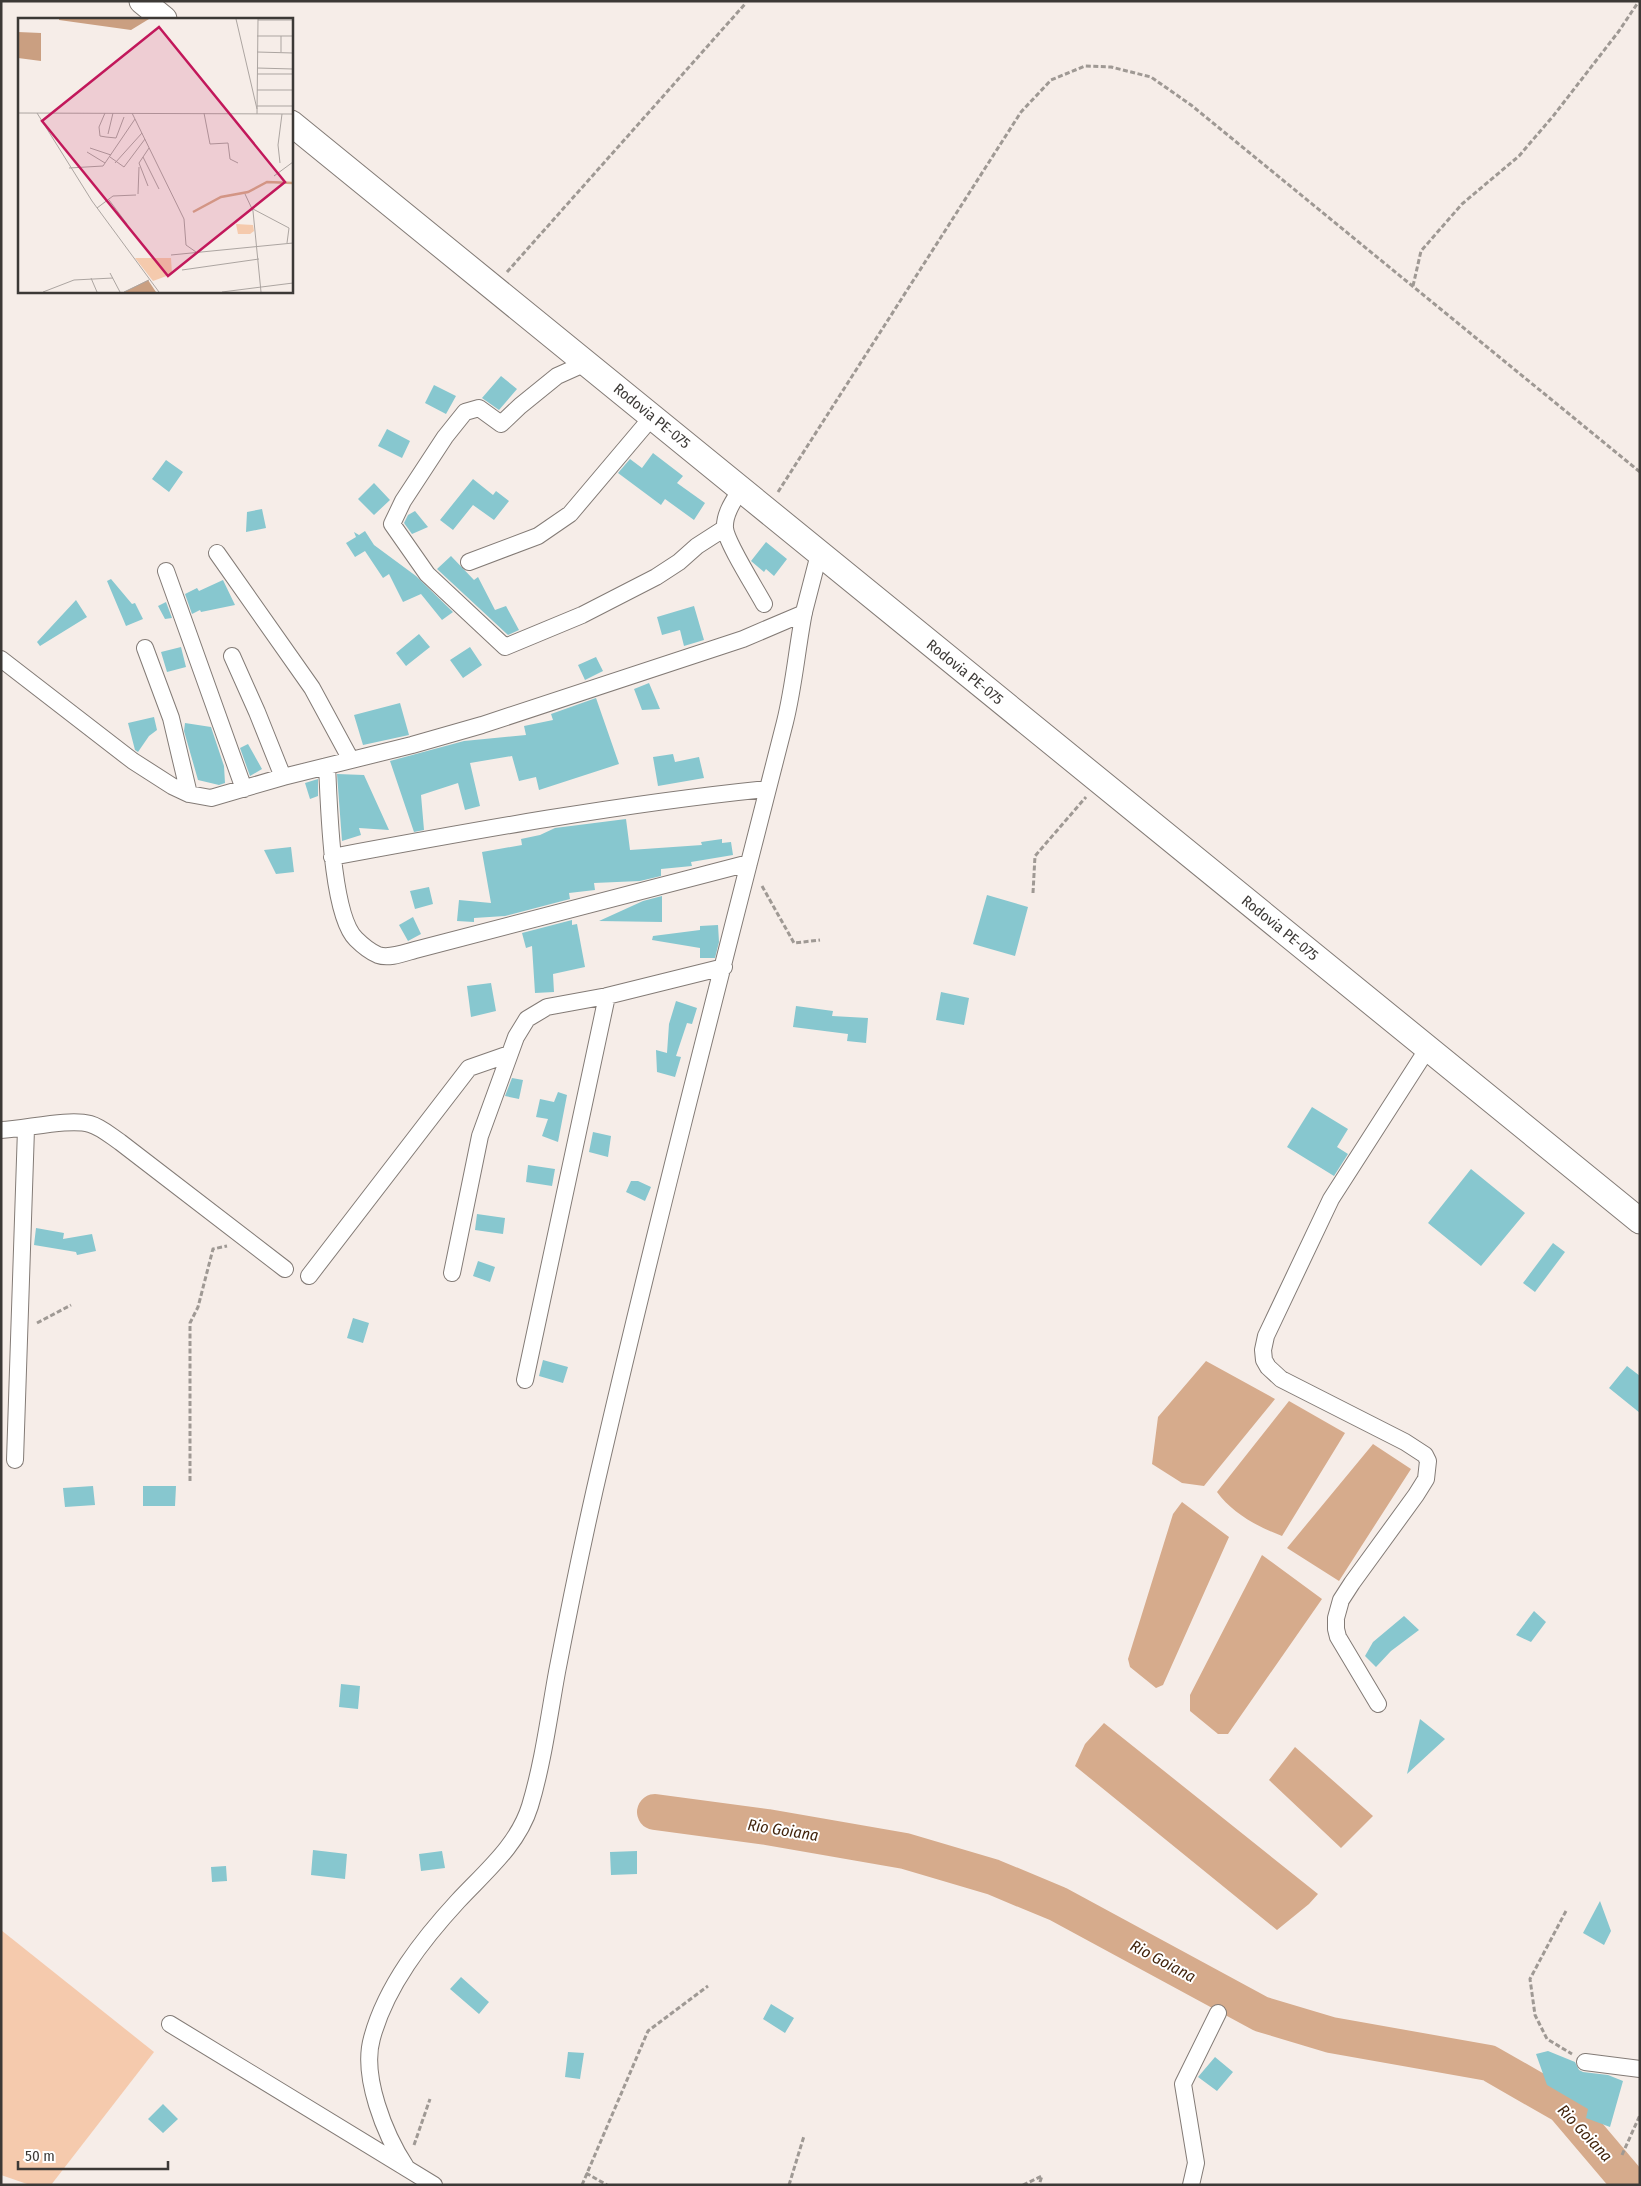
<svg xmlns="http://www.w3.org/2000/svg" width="1641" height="2186" font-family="'Fira Sans Condensed',sans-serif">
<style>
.green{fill:#f5caad}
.water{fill:#d6ab8c}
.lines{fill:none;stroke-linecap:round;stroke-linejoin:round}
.river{stroke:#d6ab8c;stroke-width:36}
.building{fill:#87c7cf}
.minor-casing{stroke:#837b76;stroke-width:18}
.primary-casing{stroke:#837b76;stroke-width:27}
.path{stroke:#9f9994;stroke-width:3;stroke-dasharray:5 2.5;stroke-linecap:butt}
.minor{stroke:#fff;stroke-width:16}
.primary{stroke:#fff;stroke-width:25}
.labels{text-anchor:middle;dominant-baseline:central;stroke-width:4;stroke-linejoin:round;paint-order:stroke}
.street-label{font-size:15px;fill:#3c3936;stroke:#fff}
.water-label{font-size:16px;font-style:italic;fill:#43250d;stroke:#fff}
.inset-river{fill:none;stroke:#d6ab8c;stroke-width:2.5}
.inset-road{fill:none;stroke:#aca5a1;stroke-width:1}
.view{fill:#c2185b;fill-opacity:0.15;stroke:#c2185b;stroke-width:2.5}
.inset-edge{fill:none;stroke:#3c3936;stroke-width:2.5}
</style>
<rect width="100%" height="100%" fill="#f6ede8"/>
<!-- green -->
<path class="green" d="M1 1930 154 2052 51 2185H30L1 2175Z"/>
<!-- water -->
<path class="water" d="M1206 1361 1275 1399 1204 1486 1182 1483 1152 1464 1158 1417Z
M1289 1401 1345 1433 1282 1536C1258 1527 1232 1513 1217 1492Z
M1373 1444 1411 1469 1339 1581 1287 1548Z
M1182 1502 1229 1537 1163 1685 1156 1688 1130 1667 1128 1659 1173 1514Z
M1262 1555 1322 1599 1228 1734H1218L1190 1711V1695Z
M1104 1723 1318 1894 1309 1904 1277 1930 1075 1766 1085 1744Z
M1295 1747 1373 1816 1341 1848 1269 1780Z"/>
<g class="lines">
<!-- river -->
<path class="river" d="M655 1812 767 1827 905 1851 993 1877 1058 1904 1261 2014 1331 2035 1489 2063 1564 2106 1631 2185"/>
</g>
<!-- building -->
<path class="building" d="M501 376 517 389 499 410 482 398Z
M434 385 456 396 446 414 425 403Z
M387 429 410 441 402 458 378 446Z
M653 453 683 476 677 483 705 503 694 520 665 499 661 505 618 473 630 459 642 468Z
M166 460 183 472 169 492 152 479Z
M473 479 493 495 496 491 509 501 494 520 473 505 453 530 440 520Z
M374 483 390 500 374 515 358 499Z
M262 509 266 528 246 532 247 512Z
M415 511 428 527 412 534 404 523 408 515Z
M365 531 374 545 416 576 453 612 442 620 421 594 403 602 389 574 383 578 365 551 355 557 346 543 356 537 354 532 359 535Z
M766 542 787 559 774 576 766 569 764 572 751 561Z
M451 556 474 580 478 577 495 610 506 606 519 630 508 635 437 569Z
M111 579 132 604 135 603 143 619 126 626 107 581Z
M223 580 235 605 201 612 200 610 192 614 185 594 197 588 199 591Z
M76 600 87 617 40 646 37 642Z
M166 602 172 618 165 619 158 606Z
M694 606 704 640 684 646 680 630 662 635 657 617Z
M419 634 430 647 406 666 396 653Z
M181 647 186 667 167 672 161 652Z
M470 647 482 665 463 678 450 660Z
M596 657 603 671 585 680 578 665Z
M649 683 660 709 642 710 634 689Z
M596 698 619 764 539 790 536 777 519 781 512 756 470 763 480 806 465 810 458 783 421 795 424 830 414 832 390 761 464 741 526 735 524 726 553 720 551 714Z
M400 703 409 735 363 745 354 715Z
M154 717 157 730 149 736 138 752 135 750 128 723Z
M185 723 211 727 224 766 225 783 219 785 198 780 184 731Z
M248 744 262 769 250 776 240 748Z
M673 754 675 762 699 757 704 778 658 786 653 757Z
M337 774 364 775 389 830 359 828 361 835 342 841Z
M318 779V796L310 799 305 783Z
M626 819 630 850 702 845 701 842 722 839V843L731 842 733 855 691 862 692 866 661 869V876L640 881 594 883 595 890 569 893 570 899 505 916 474 918V922L457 921 459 900 491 903 482 852 522 845 521 839 540 835 555 828Z
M291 847 294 872 276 874 264 850Z
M429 887 433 904 415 909 410 891Z
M987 895 1028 907 1015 956 973 944Z
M662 896V922L599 921 643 901Z
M413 917 421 934 408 941 399 925Z
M572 920V925L577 924 585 967 553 974 554 992 535 993 532 946 526 948 522 933Z
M718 925 719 942 715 958H700V948L652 940 653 936 700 930V926Z
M491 983 496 1011 471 1017 467 986Z
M941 992 969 998 964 1025 936 1020Z
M676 1001 697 1008 692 1024 687 1023 676 1056 681 1057 675 1077 657 1072 656 1050 667 1053 669 1024Z
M796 1006 833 1011 832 1016 868 1018 866 1043 847 1041 848 1034 793 1027Z
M512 1078 523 1080 519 1099 505 1096Z
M558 1092 567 1095 558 1142 542 1136 548 1119 536 1117 540 1099 554 1102Z
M1312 1107 1348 1129 1337 1147 1348 1154 1334 1176 1287 1147Z
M593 1132 611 1136 608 1157 589 1152Z
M528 1165 555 1169 552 1186 526 1182Z
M1471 1169 1525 1213 1481 1266 1428 1223Z
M631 1181H638L651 1187 645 1201 626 1192Z
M477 1214 505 1218 503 1234 475 1230Z
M36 1228 64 1233 63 1239 92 1234 96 1251 77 1255 76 1252 34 1245Z
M1553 1243 1565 1252 1535 1292 1523 1283Z
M478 1261 495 1267 490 1282 473 1276Z
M353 1318 369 1323 363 1343 347 1338Z
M543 1360 568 1367 563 1383 539 1376Z
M1627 1366 1640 1376V1413L1609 1388Z
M93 1486 95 1505 65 1507 63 1488Z
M143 1486H176L175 1506H143Z
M1534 1611 1546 1622 1531 1642 1516 1635Z
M1404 1616 1419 1630 1391 1651 1376 1667 1365 1656 1373 1642Z
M341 1684 360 1686 358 1709 339 1707Z
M1420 1719 1445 1739 1407 1774Z
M313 1850 347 1854 345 1879 311 1875Z
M442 1851 445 1868 421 1871 419 1854Z
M637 1851V1874L611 1875 610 1852Z
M226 1866 227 1881 212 1882 211 1867Z
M1600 1901 1611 1931 1604 1945 1583 1933Z
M461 1977 489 2002 479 2014 450 1989Z
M771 2004 794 2018 785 2033 763 2019Z
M1548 2051 1575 2062 1579 2070 1583 2072 1608 2075 1623 2081 1610 2127 1586 2118 1588 2109 1547 2085 1536 2054Z
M568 2052 584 2053 580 2079 565 2077Z
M1215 2057 1233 2072 1217 2091 1198 2077Z
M163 2104 178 2119 163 2133 148 2119Z"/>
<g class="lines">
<defs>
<path id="minor" d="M586 363 557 376 520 406 501 424 479 408 465 412 445 437 403 501 392 524 427 574 505 647 582 615 656 577 679 562 697 546 725 528
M741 489C734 500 724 514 725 528 726 542 756 589 764 604
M217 553 312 688 351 760
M469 562 538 536 570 514 652 417
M166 571 244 789
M145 648 171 718 189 794
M232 656 257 712 283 777
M1 659 133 761 172 786 189 794 211 798 283 777 412 745 482 725 743 639 804 613
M327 766C329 802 331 915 356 939 361 944 371 952 378 955 389 959 404 953 415 950L749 863
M332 857C477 830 620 804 766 789
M1 1130C26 1129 69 1118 90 1124 101 1127 111 1136 120 1142L285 1269
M452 1273 480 1136 516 1037 527 1019 547 1007 607 996 724 967
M309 1276 469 1068 509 1054
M525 1380 607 996
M15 1460 26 1129
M1378 1704 1338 1637 1336 1629V1618L1341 1600 1352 1583 1416 1495 1426 1479 1428 1461 1425 1455 1405 1442 1281 1379 1268 1367 1264 1360 1263 1350 1266 1336 1331 1199 1428 1048
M170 2024 434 2185
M1585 2062 1640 2069
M406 2167C385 2135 361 2076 372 2038 386 1986 423 1939 458 1901 485 1872 518 1845 530 1806 543 1763 549 1716 557 1672 571 1599 586 1526 603 1454 660 1209 723 965 785 722 794 686 797 648 804 612 809 592 814 573 819 554
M1191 2185 1196 2163 1183 2084 1218 2013"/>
<path id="primary" d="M142 1 164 19
M291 123 1640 1221"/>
</defs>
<!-- minor casing -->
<use href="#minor" class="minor-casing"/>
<!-- primary casing -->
<use href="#primary" class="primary-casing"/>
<!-- path -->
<path class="path" d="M507 272 745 4
M1413 286 1421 251 1462 204 1519 156 1554 115 1619 31 1639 1
M778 492 1021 112 1051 80 1085 66 1111 67 1151 77 1191 105 1640 472
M762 886 794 943 820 940
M1033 893 1035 856 1086 797
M37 1323 71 1305
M190 1481V1323L198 1307 213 1249 227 1246
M1566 1911 1530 1979 1535 2015 1547 2039 1572 2054
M414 2145 430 2099
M1622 2155 1640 2115
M586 2173 607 2185
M582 2185 648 2031 708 1986
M789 2185 804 2136
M1023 2185 1042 2176 1039 2185"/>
<!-- minor -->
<use href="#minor" class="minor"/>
<!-- primary -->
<use href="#primary" class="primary"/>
</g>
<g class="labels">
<!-- street labels -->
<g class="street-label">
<text transform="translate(652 416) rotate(39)">Rodovia PE-075</text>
<text transform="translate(965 672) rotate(39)">Rodovia PE-075</text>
<text transform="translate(1280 928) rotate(39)">Rodovia PE-075</text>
</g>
<!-- water labels -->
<g class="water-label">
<text transform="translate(783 1830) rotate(9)">Rio Goiana</text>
<text transform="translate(1163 1961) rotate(28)">Rio Goiana</text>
<text transform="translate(1585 2133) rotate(47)">Rio Goiana</text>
</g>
</g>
<!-- overview -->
<g transform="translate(18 18)">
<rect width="275" height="275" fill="#f6ede8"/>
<path d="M218 206 235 207 236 213 232 216H220ZM117 240H153L154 256 135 263Z" fill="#f5caad"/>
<path d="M131 1 113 12 41 2V1ZM0 14 23 15V43L0 40ZM130 262 138 274H106Z" fill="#ca9f81"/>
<path class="inset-river" d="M175 194 203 179 230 174 249 164 275 165"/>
<path class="inset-road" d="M218 1 239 91M240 2H275M239 18H275M239 34 275 35M263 34V18M239 50 275 51M239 56H275M239 72H275M239 88H275M0 95 275 96M19 95 74 183 141 274M87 95 81 109 82 118 88 119 98 120 106 99M114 95 166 201 168 227 178 234M186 95 192 126 210 125 212 141 220 145M239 96 240 1M90 116 95 95M72 130 93 137M69 134 87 145M92 139 106 149 127 121M125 139 141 171M97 145 124 115M262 145 260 127 264 96M51 150 85 148 117 101M256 158 275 144M130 168 121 145 131 130M120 176 121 149M227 176 235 193 243 274M91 182 109 206M79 190 95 178 118 177M235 191 271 210 269 225M153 237 275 225M164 252 241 241M92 255 102 274M73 260 79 274M25 274 56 262 95 260M106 274 131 262M204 274 275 265"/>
<path class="view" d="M141 9 267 164 150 258 24 103Z"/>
<rect width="275" height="275" class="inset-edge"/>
</g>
<!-- border -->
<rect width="1641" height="2186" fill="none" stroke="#3c3936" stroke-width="5"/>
<!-- scale -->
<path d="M18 2161v8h150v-8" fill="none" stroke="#3c3936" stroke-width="2.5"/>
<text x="25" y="2161" font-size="15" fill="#3c3936" stroke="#ffffff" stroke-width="4" paint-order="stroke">50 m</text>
</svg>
